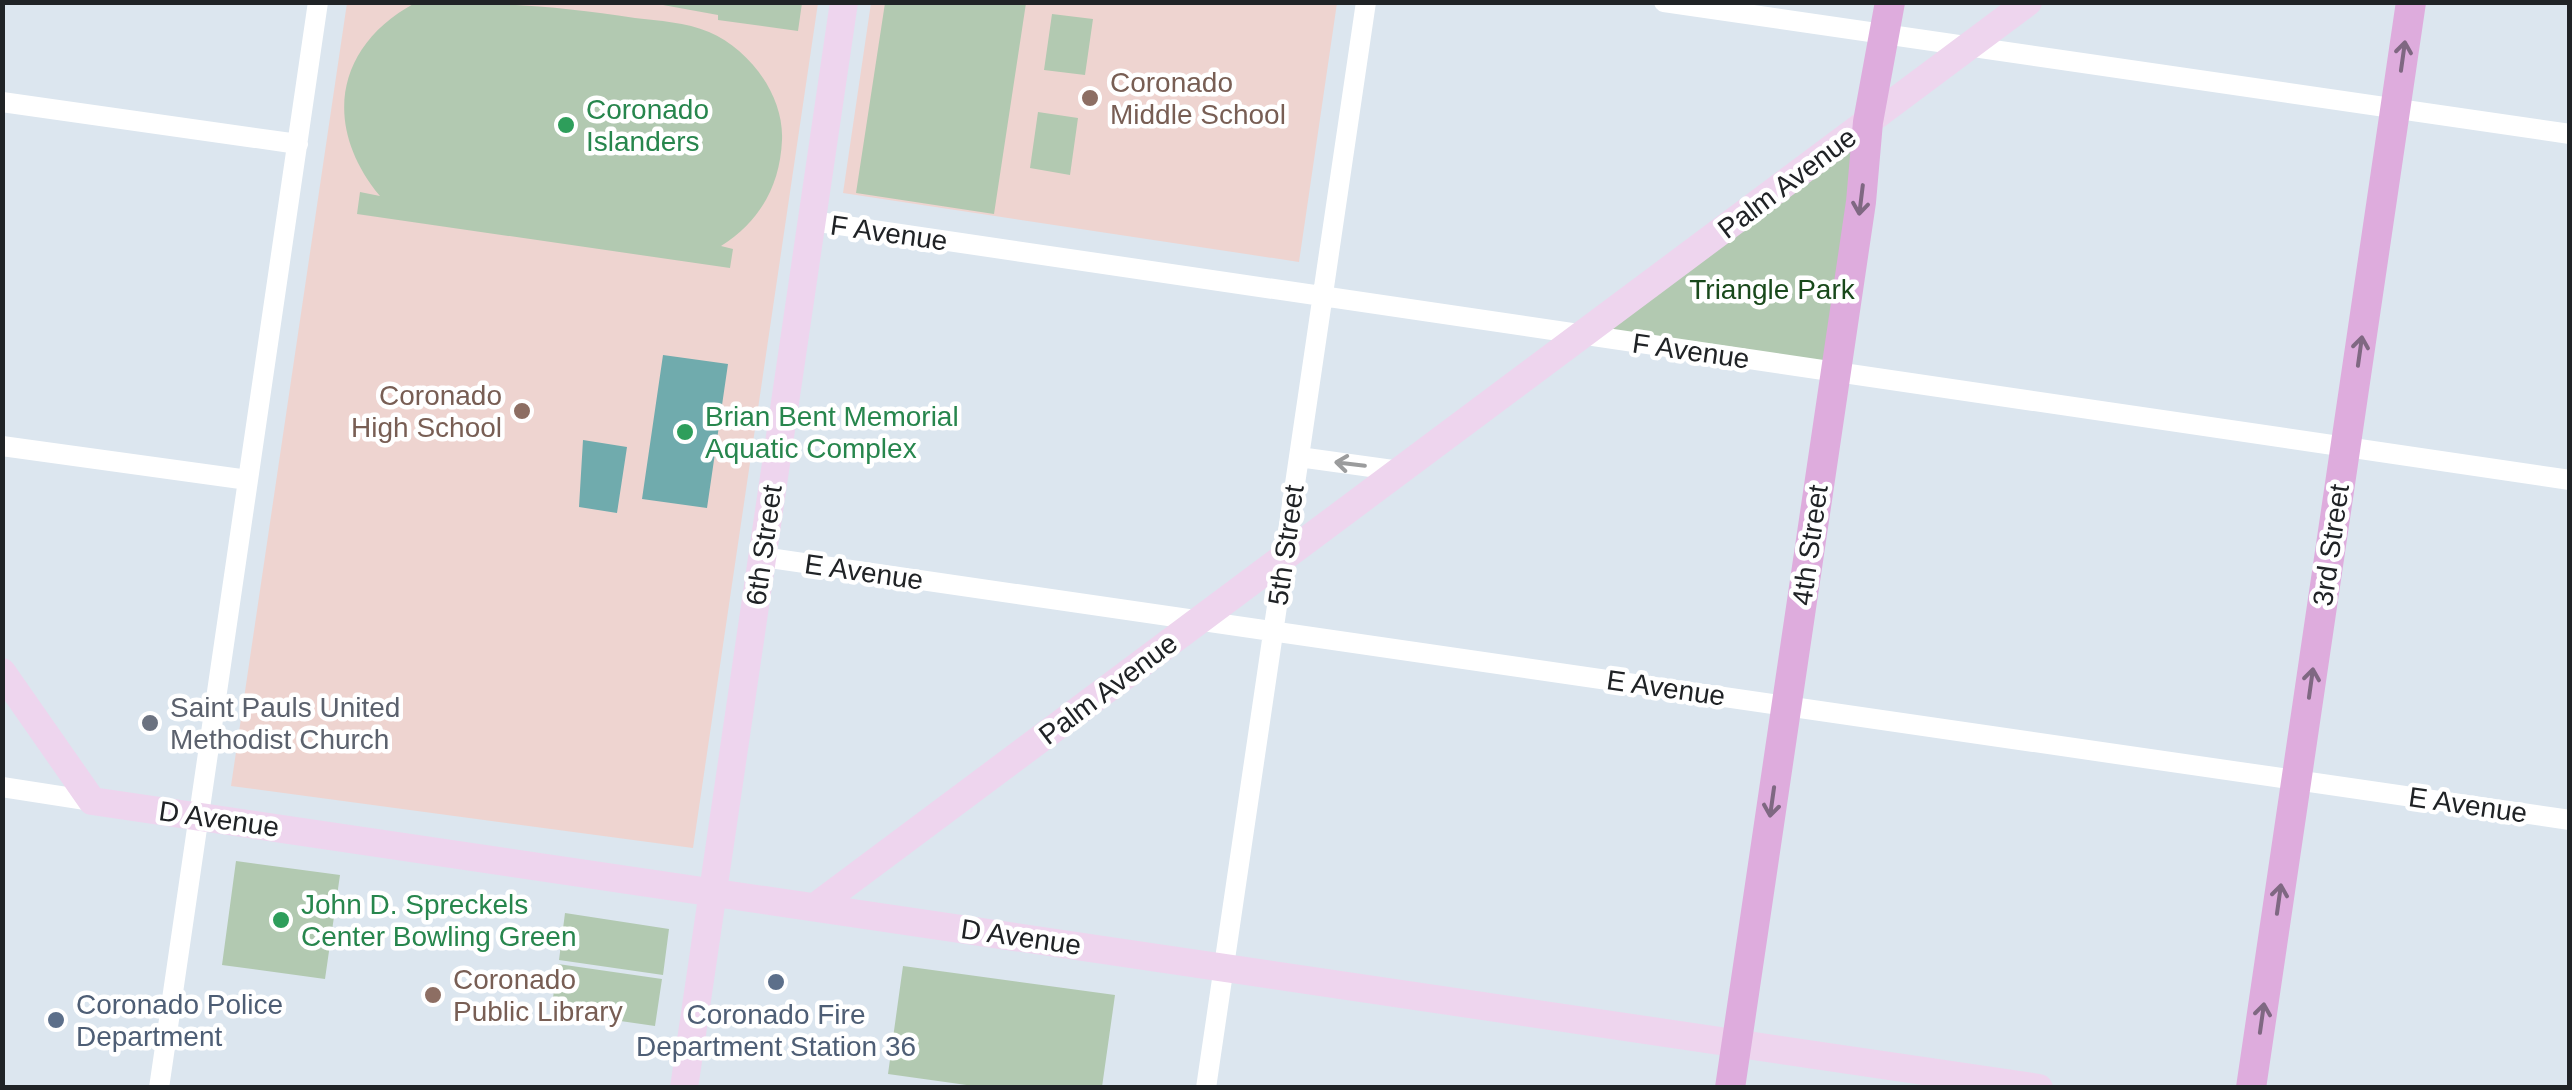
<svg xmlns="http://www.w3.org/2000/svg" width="2572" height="1090" font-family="Helvetica,sans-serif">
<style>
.education{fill:#eed4d0}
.green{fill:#b2c9b1}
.water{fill:#70abad}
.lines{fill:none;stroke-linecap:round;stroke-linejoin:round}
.street{stroke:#fff;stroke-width:20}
.secondary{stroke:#eed5ee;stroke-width:28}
.primary{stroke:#deacdd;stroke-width:30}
.oneway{stroke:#7f6882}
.oneway2{stroke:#9b9c9d}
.education-dot{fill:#8d6e63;stroke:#fff;stroke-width:4}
.leisure-dot{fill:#2e9e5b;stroke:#fff;stroke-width:4}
.worship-dot{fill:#6b7280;stroke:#fff;stroke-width:4}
.service-dot{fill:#5c6f8a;stroke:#fff;stroke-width:4}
.labels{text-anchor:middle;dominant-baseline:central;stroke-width:9;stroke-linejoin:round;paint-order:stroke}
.education-label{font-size:28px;fill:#785e54;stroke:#fff;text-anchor:start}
.leisure-label{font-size:28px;fill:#27864d;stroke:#fff;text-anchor:start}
.street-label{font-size:28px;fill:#202326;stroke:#fff}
.park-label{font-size:28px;fill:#19491b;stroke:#fff}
.worship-label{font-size:28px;fill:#5b616d;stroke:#fff;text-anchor:start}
.service-label{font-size:28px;fill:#4e5e75;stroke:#fff;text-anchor:start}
</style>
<rect width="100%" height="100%" fill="#dce6ef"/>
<!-- education -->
<path class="education" d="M347 3H818L693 848 231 786Z
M871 3H1337L1299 262 843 193Z"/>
<!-- green -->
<path class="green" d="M415 3C493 2 558 6 635 18 659 21 686 22 709 32 749 49 784 95 782 140 780 186 760 221 721 246L733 249 730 268 357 214 360 192 380 196C322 126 335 46 415 3Z
M652 3 802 2V3L798 31 718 20V15Z
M885 3H1026L994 214 856 193Z
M1052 14 1093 19 1085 75 1044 70Z
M1038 112 1078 118 1070 175 1030 168Z
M1870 127 1834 369 1588 336Z
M236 861 340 875 325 979 222 965Z
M565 913 669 929 663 975 559 960Z
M558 964 662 979 655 1026 551 1011Z
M903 966 1115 995 1102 1087 988 1088 888 1074Z"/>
<!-- water -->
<path class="water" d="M663 355 728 364 707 508 642 499Z
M583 440 627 447 617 513 579 507Z"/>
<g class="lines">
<!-- street -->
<path class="street" d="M1664 2 2570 134
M2 102 298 144
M812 221 2570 480
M2 446 248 480
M1299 457 1400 471
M762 557 2570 820
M2 787 92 801
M159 1088 318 2
M1206 1088 1366 2"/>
<!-- secondary -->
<path class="secondary" d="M2 672 92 801 2039 1088
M815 907 2028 2
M684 1088 844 2"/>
<!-- primary -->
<path class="primary" d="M1730 1088 1861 202 1868 122 1890 2
M2251 1088 2411 2"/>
</g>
<!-- one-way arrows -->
<defs><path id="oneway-shaft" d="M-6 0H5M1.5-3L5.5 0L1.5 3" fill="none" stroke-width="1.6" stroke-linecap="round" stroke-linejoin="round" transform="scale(2.5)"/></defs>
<g class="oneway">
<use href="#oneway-shaft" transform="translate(2403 56) rotate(-82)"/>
<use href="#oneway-shaft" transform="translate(1861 200) rotate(97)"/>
<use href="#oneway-shaft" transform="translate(2360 351) rotate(-82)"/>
<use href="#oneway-shaft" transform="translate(2311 683) rotate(-82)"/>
<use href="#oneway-shaft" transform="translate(1772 802) rotate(98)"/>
<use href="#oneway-shaft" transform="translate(2279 899) rotate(-82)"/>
<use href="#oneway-shaft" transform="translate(2262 1018) rotate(-82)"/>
</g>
<use class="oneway2" href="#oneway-shaft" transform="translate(1350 464) rotate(-173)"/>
<!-- markers -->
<g class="education-dot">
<circle cx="1090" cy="98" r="10"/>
<circle cx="522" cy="411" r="10"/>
<circle cx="433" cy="995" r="10"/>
</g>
<g class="leisure-dot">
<circle cx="566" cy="125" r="10"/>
<circle cx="685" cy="432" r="10"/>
<circle cx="281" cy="920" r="10"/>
</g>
<circle class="worship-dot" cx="150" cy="723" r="10"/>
<g class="service-dot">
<circle cx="776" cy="982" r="10"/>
<circle cx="56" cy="1020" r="10"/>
</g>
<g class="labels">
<!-- education labels -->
<g class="education-label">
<text x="1110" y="82">Coronado<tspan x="1110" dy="32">Middle School</tspan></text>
<text x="502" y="395" text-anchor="end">Coronado<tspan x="502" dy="32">High School</tspan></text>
<text x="453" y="979">Coronado<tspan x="453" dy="32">Public Library</tspan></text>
</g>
<!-- leisure labels -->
<g class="leisure-label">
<text x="586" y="109">Coronado<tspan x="586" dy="32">Islanders</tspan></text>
<text x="705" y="416">Brian Bent Memorial<tspan x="705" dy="32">Aquatic Complex</tspan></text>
<text x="301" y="904">John D. Spreckels<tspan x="301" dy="32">Center Bowling Green</tspan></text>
</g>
<!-- street labels -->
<g class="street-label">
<text transform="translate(1787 183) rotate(-37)">Palm Avenue</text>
<text transform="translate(889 233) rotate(8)">F Avenue</text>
<text transform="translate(1691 351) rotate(8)">F Avenue</text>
<text transform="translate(764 545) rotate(-82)">6th Street</text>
<text transform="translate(1286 545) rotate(-82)">5th Street</text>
<text transform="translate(1810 545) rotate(-82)">4th Street</text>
<text transform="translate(2331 545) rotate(-82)">3rd Street</text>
<text transform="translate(864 572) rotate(8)">E Avenue</text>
<text transform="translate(1666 688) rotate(8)">E Avenue</text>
<text transform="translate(1108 689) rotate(-37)">Palm Avenue</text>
<text transform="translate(2468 805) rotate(8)">E Avenue</text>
<text transform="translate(219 819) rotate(8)">D Avenue</text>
<text transform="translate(1021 937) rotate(8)">D Avenue</text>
</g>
<!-- park labels -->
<g class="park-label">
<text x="1772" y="289">Triangle Park</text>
</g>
<!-- worship labels -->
<g class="worship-label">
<text x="170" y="707">Saint Pauls United<tspan x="170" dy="32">Methodist Church</tspan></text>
</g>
<!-- service labels -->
<g class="service-label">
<text x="76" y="1004">Coronado Police<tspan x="76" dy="32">Department</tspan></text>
<text x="776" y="1014" text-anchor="middle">Coronado Fire<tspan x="776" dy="32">Department Station 36</tspan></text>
</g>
</g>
<!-- border -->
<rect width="2572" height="1090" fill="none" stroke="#202326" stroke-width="10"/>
</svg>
